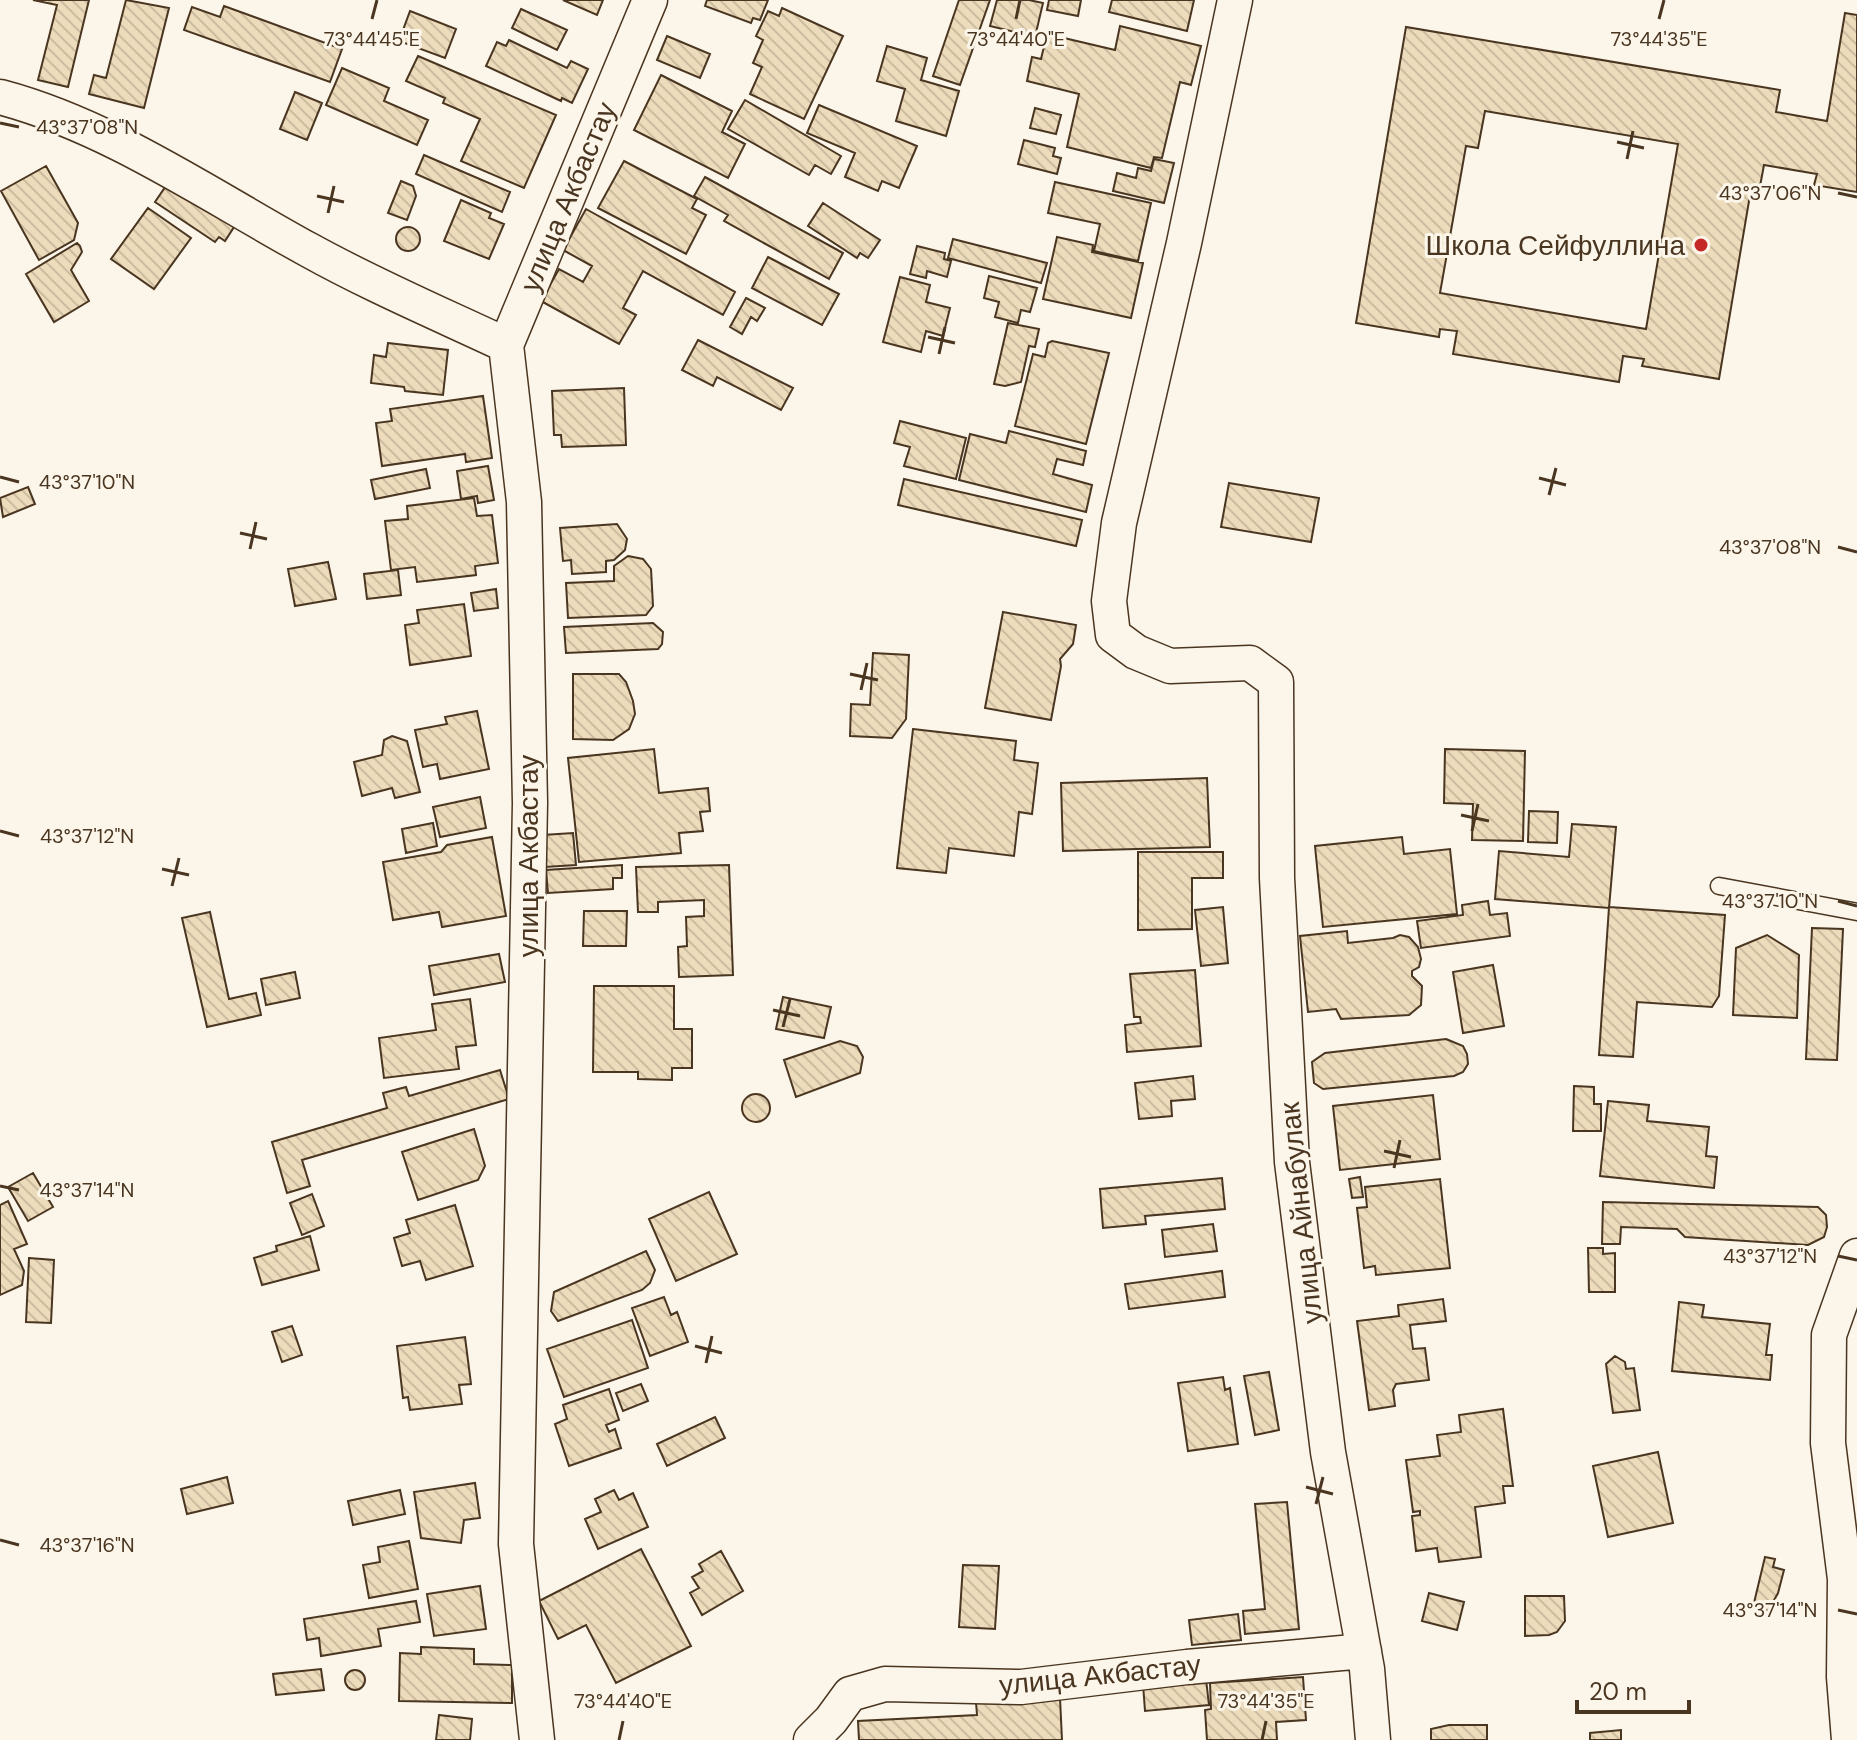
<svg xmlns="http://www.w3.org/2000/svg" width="1857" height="1740" font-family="'DM Sans',sans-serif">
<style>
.building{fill:url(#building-back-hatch);stroke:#4a3520;stroke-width:2;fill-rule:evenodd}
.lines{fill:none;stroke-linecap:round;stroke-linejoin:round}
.service-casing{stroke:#4a3520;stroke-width:19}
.minor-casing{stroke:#4a3520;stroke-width:37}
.service{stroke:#fbf6e9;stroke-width:16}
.minor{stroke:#fbf6e9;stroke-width:34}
.ticks{fill:none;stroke:#4a3520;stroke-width:3}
.poi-dot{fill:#c62828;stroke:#fbf6e9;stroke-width:3}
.labels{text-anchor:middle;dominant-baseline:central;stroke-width:6;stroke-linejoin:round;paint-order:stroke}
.street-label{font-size:28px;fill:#4a3520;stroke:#fbf6e9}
.poi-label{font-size:28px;fill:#4a3520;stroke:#fbf6e9;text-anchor:end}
.ticks-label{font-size:20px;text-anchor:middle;fill:#4a3520;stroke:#fbf6e9;stroke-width:6;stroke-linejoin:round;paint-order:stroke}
</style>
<defs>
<pattern id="building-back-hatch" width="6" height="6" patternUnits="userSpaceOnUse" patternTransform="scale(2)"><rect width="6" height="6" fill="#ecdcbc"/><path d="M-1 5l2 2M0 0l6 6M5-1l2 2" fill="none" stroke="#ccbda1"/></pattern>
</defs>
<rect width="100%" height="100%" fill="#fbf6e9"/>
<!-- building -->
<path class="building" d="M33 0H89L68 87 38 80 57 5Z
M126 0 169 8 144 108 89 94 94 75 106 78Z
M563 0H603L597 15Z
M707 0H768L760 20 753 18 751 23 705 6Z
M959 0H990L960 85 933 76Z
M997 0H1029L1043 3 1035 37 990 26Z
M1049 0H1081L1078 16 1047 10Z
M1112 0H1194L1187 31 1109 12Z
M224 6 342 49 330 82 184 30 192 7 220 17Z
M782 8 843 36 804 119 750 94 762 67 753 63 763 40 756 36 768 11 779 16Z
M521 9 567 30 557 50 512 28Z
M410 11 456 29 445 58 399 41Z
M1845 13 1857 15V192L1814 185 1817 174 1764 165 1758 197 1750 195 1719 379 1642 366 1644 359 1623 356 1619 382 1453 354 1457 331 1440 329 1439 337 1356 323 1406 27 1780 90 1776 112 1827 121ZM1485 111 1678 144 1646 329 1440 293 1466 146 1478 148Z
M1120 26 1201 46 1191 85 1180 82 1162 158 1154 157 1151 168 1067 147 1079 94 1027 81 1032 57 1041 59 1047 34 1115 50Z
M667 36 710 54 700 78 657 60Z
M509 40 567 68 571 61 588 69 572 103 562 98 561 101 486 66 497 42 506 46Z
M887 46 927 58 921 80 959 91 946 136 896 121 905 89 877 81Z
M418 56 556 115 524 188 461 161 480 119 443 103 445 98 406 81Z
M342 68 389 88 384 101 428 120 417 145 326 105Z
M661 75 732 111 722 132 745 144 728 178 634 130Z
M295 92 322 103 307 140 280 129Z
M745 100 841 156 831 174 815 165 809 175 728 129Z
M819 105 917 146 899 188 882 181 878 191 845 177 855 153 807 133Z
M1035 108 1061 115 1056 134 1030 128Z
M1024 140 1055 148 1053 156 1061 158 1057 174 1018 164Z
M424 155 510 192 502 212 416 174Z
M1154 159 1174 163 1164 203 1113 191 1117 173 1136 178 1138 168 1151 171Z
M624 161 697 199 692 208 706 215 686 254 598 208Z
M46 166 78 223 74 240 39 260 1 191Z
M705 177 843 253 829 279 724 221 728 215 694 196Z
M401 181 413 186 416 196 407 220 388 213Z
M1055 182 1151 203 1138 261 1094 251 1100 224 1048 213Z
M168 183 234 227 225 241 219 237 215 242 155 202Z
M461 200 491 213 489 218 504 224 489 259 444 241Z
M823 203 880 240 868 258 860 253 857 258 808 226Z
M148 208 191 238 154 289 111 259Z
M586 209 735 292 723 315 643 271 623 308 636 315 619 344 541 301 559 269 583 282 592 266 563 250Z
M396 239a12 12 0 1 1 24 0a12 12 0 1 1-24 0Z
M1057 237 1093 245 1092 252 1143 263 1131 318 1043 299Z
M953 239 1047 263 1041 283 948 258Z
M77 243 80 246 82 252 71 270 89 301 54 322 26 274Z
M917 246 945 253 944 259 951 261 947 277 927 271 926 278 910 274Z
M768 257 839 294 822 325 752 288Z
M989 276 1037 288 1030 312 1021 310 1018 323 995 317 999 302 984 298Z
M900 277 930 285 926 302 950 308 943 336 926 331 921 352 883 342Z
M746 298 765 308 757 321 751 317 742 334 730 327Z
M1008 323 1039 329 1035 347 1029 346 1021 382 1005 386 994 384Z
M698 340 793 388 781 410 717 377 713 386 682 370Z
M1052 341 1109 353 1086 444 1015 426 1033 354 1045 357 1048 343Z
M388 343 448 350 443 395 405 391 404 387 371 383 374 355 386 357Z
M624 388 626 445 562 447 561 435H554L552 391Z
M483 396 492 458 466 462 465 454 382 466 376 423 392 421 390 409Z
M900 421 966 438 956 479 904 466 910 447 894 443Z
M1009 431 1086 451 1083 465 1057 459 1053 474 1092 485 1086 512 959 480 970 434 1006 443Z
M488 466 494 500 478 503 477 496 461 499 457 471Z
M426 469 430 488 375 499 371 480Z
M904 479 1082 520 1076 546 898 505Z
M1229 483 1319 498 1311 542 1221 527Z
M28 487 35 504 3 517 0 498Z
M474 498 477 516 492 515 498 563 475 566 476 575 417 582 415 567 391 570 385 521 408 519 407 506Z
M617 524 627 539 625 550 614 560 606 561V572L572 574 571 560 563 561 560 528Z
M628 556 643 559 651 569 653 606 646 615 568 618 566 583 614 581V566Z
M328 562 336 599 295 606 288 569Z
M398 570 401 595 367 599 364 574Z
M496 589 498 608 474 611 471 593Z
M464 604 471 656 410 665 405 625 419 623 417 610Z
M1003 612 1076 625 1073 644 1060 659 1061 666 1051 720 985 708Z
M653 623 663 632 662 644 658 649 566 653 564 627Z
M873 653 909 655 906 719 892 738 850 736 851 704 870 705Z
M573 674H619L626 682 633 701 635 714 629 729 613 740 573 739Z
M477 711 489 769 440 779 437 764 423 767 415 730 447 724 445 717Z
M913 729 1016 741 1014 760 1038 763 1032 814 1019 812 1014 856 949 848 946 873 897 868Z
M392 736 407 741 420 792 395 798 392 788 362 796 354 762 382 755 384 740Z
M654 749 659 793 708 788 710 811 700 812 703 831 679 833 681 853 579 862 568 758Z
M1445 749 1525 751 1523 841 1472 840 1473 804 1444 803Z
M1207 778 1210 847 1063 851 1061 783Z
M480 797 486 828 440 837 433 807Z
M1529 811 1558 812 1557 843 1528 842Z
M433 823 437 846 406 853 402 829Z
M1572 824 1616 827 1609 908 1495 899 1499 851 1569 857Z
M573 833 576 865 545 867 543 835Z
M492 837 506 916 442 927 439 912 393 920 383 862 441 852 447 845Z
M1402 837 1404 854 1450 849 1457 914 1323 927 1315 846Z
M1138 852H1223V878H1192V929L1138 930Z
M622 865V878H613V889L548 893 546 870Z
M729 865 733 975 679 977 678 947 687 946 686 917 704 916V900L658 902V912H638L636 867Z
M1488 901 1490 915 1507 913 1510 936 1421 948 1417 921 1463 915 1462 905Z
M1223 907 1228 963 1201 966 1195 910Z
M1609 907 1725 915 1719 996 1712 1007 1637 1002 1633 1057 1599 1055Z
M584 911H627L626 946H583Z
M210 912 229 999 256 993 261 1015 207 1027 182 918Z
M1812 928 1843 929 1837 1060 1806 1059Z
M1347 931 1348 943 1393 938 1400 935 1409 937 1418 947 1421 959 1419 967 1412 971V976L1422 986 1421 1005 1409 1015 1341 1019 1336 1009 1308 1012 1300 936Z
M1767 935 1799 955 1797 1018 1733 1015 1736 948Z
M499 954 505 982 434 995 429 966Z
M1493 965 1504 1026 1463 1033 1453 972Z
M1195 970 1201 1046 1127 1052 1125 1025 1141 1023 1140 1017H1134L1130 974Z
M295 972 300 998 266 1005 261 979Z
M594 986H674V1029H692V1068H672V1080L638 1079V1072H593Z
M783 997 831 1007 824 1038 776 1029Z
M470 999 476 1045 456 1047 459 1069 384 1078 379 1038 436 1030 432 1004Z
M1446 1039 1463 1046 1467 1054 1468 1064 1463 1072 1454 1076 1323 1089 1314 1083 1312 1062 1325 1053Z
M840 1041 857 1046 863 1057 860 1073 796 1097 784 1060Z
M500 1070 509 1099 302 1160 310 1186 287 1193 272 1142 387 1108 383 1093 406 1087 409 1096Z
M1193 1076 1195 1099 1171 1101 1172 1116 1139 1119 1135 1083Z
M1574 1086 1594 1087V1104H1601V1131H1573Z
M742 1108a14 14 0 1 1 28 0a14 14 0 1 1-28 0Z
M1433 1095 1440 1159 1340 1170 1333 1106Z
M1608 1101 1649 1105 1647 1121 1709 1127 1706 1156 1717 1157 1714 1188 1600 1176Z
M474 1129 485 1166 478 1180 418 1200 402 1152Z
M33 1173 53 1207 28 1221 8 1187Z
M1360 1177 1363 1197 1352 1198 1349 1179Z
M1222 1178 1225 1209 1145 1216 1146 1224 1103 1228 1100 1189Z
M1440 1179 1450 1268 1376 1275 1375 1266 1364 1268 1357 1208 1367 1207 1365 1187Z
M709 1192 737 1254 676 1281 649 1219Z
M312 1194 324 1226 302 1235 290 1203Z
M8 1201 27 1244 14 1249 24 1271 22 1285 0 1295V1205Z
M1603 1202 1818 1207 1826 1215 1827 1227 1824 1237 1808 1245 1685 1237 1677 1229 1621 1227 1620 1244H1602Z
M455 1205 473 1266 426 1280 420 1261 402 1266 394 1238 410 1233 406 1220Z
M1213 1224 1217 1251 1165 1257 1162 1230Z
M310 1236 319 1270 262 1285 254 1258 277 1251 276 1246Z
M1588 1248H1603V1254L1615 1253V1292H1589Z
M646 1251 655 1270 650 1283 642 1290 558 1321 551 1311 554 1292Z
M29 1258 54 1260 51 1323 26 1322Z
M1222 1271 1225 1297 1129 1309 1125 1284Z
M664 1297 671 1315 677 1312 688 1342 650 1356 632 1308Z
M1443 1299 1446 1321 1410 1325 1413 1349 1425 1348 1429 1380 1396 1384 1393 1390 1395 1406 1369 1410 1357 1321 1399 1316 1398 1305Z
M1679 1302 1704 1305 1702 1317 1770 1324 1766 1355H1772L1770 1380 1672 1371Z
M632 1320 648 1368 564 1397 547 1349Z
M292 1326 302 1355 282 1362 272 1332Z
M465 1337 471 1384 459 1385 462 1404 410 1410 408 1397 403 1398 397 1346Z
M1615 1356 1625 1362 1626 1369 1634 1368 1640 1410 1613 1413 1606 1364Z
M1269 1372 1279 1430 1255 1435 1244 1376Z
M1223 1377 1225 1390 1230 1388 1238 1444 1188 1451 1178 1383Z
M641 1384 648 1401 623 1411 616 1393Z
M609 1389 619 1420 606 1425 609 1432 615 1429 621 1448 569 1466 555 1424 567 1419 563 1405Z
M1503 1409 1513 1486H1503L1505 1503 1475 1507 1481 1557 1439 1562 1437 1548 1416 1551 1412 1516 1420 1515V1511L1413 1512 1406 1460 1440 1456 1437 1435 1461 1432 1459 1415Z
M715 1417 725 1438 667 1466 657 1444Z
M1658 1452 1673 1523 1608 1537 1593 1466Z
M227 1477 233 1503 187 1514 181 1489Z
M475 1483 480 1518 464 1520 461 1543 421 1538 414 1492Z
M400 1490 405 1514 353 1525 348 1501Z
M614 1490 619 1500 633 1493 648 1527 598 1549 585 1519 601 1512 595 1499Z
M1287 1502 1299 1629 1245 1634 1243 1611 1265 1609 1255 1504Z
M409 1541 418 1589 369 1598 363 1565 380 1562 378 1547Z
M641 1549 691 1646 616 1683 586 1625 558 1639 539 1601Z
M721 1551 743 1591 702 1615 690 1593 699 1588 692 1577 703 1571 699 1564Z
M1765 1557 1775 1559 1773 1567 1784 1570 1778 1593 1768 1611 1753 1607Z
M963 1565 999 1566 995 1629 959 1627Z
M480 1586 486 1629 434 1636 427 1594Z
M1429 1593 1464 1602 1457 1630 1422 1621Z
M1525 1596H1564L1565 1621 1557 1632 1549 1635 1525 1636Z
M416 1601 420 1622 378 1629 381 1646 321 1656 319 1638 307 1640 304 1619Z
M1238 1614 1241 1640 1192 1645 1189 1620Z
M421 1647 474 1649V1664L512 1665V1703L399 1701 400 1653 421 1654Z
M321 1669 324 1690 276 1695 273 1674Z
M345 1680a10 10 0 1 1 20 0a10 10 0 1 1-20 0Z
M1303 1677 1306 1720 1276 1722 1277 1740H1207L1205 1710 1211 1709 1210 1683Z
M1206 1679 1209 1705 1145 1711 1143 1684Z
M1060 1698 1062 1740H859L858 1721 977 1715 976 1702Z
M439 1715 472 1719 470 1740H436Z
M1449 1725H1487V1740H1431V1729Z
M1621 1730V1740H1590V1733Z"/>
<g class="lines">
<defs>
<path id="service" d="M1719 886 1857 912"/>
<path id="minor" d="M1235 0 1184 243 1119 523 1109 601 1113 635 1136 652 1170 666 1250 663 1276 682 1277 878 1292 1162 1328 1452 1367 1669 1373 1740
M0 97C110 126 210 196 309 250 372 285 440 314 506 345
M537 1740 516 1544 530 803 524 502 506 345 650 0
M811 1740 831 1720 850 1694 885 1684 1021 1687 1187 1667 1364 1651
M1849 1740 1844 1677 1845 1579 1828 1443 1829 1335 1857 1256"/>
</defs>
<!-- service casing -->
<use href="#service" class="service-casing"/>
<!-- minor casing -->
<use href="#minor" class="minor-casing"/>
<!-- service -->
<use href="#service" class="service"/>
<!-- minor -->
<use href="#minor" class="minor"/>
</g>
<!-- ticks -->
<path class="ticks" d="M372 19 377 0M1016 19 1020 0M1659 19 1664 0M0 123 19 127M1617 142 1644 148M1627 159 1633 131M1838 193 1857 197M317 196 344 202M328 213 334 186M928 337 955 343M939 354 945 327M0 477 19 482M1539 478 1566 485M1549 495 1556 468M240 533 267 539M1838 547 1857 552M250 549 256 522M850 674 878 680M861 690 867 663M1461 815 1489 821M0 831 19 836M1472 831 1478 804M162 869 189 875M172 886 179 858M1838 901 1857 906M773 1010 800 1016M783 1027 790 999M1384 1151 1411 1157M1394 1168 1400 1140M0 1186 19 1190M1838 1256 1857 1260M695 1346 722 1353M706 1363 712 1336M1306 1487 1333 1494M1316 1504 1323 1477M0 1540 19 1545M1838 1610 1857 1614M619 1740 623 1721M1262 1740 1266 1721"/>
<!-- markers -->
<circle class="poi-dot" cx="1701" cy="245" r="8"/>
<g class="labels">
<!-- street labels -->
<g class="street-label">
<text transform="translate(568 197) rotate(-67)">улица Акбастау</text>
<text transform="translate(528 856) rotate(-90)">улица Акбастау</text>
<text transform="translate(1301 1213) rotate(-96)">улица Айнабулак</text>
<text transform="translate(1100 1675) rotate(-6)">улица Акбастау</text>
</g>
<!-- poi labels -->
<g class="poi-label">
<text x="1685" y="245">Школа Сейфуллина</text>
</g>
</g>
<g class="ticks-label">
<text x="372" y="46">73°44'45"E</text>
<text x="1016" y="46">73°44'40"E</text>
<text x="1659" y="46">73°44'35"E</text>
<text x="87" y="134">43°37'08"N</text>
<text x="1770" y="200">43°37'06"N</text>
<text x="87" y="489">43°37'10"N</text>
<text x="1770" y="554">43°37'08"N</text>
<text x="87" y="843">43°37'12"N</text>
<text x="1770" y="908">43°37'10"N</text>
<text x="87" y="1197">43°37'14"N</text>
<text x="1770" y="1263">43°37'12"N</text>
<text x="87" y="1552">43°37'16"N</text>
<text x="1770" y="1617">43°37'14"N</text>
<text x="623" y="1708">73°44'40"E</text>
<text x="1266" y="1708">73°44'35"E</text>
</g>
<!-- scale -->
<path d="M1577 1700v12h112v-12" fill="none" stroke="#4a3520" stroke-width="4"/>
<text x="1589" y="1700" font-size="24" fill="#4a3520" stroke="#fbf6e9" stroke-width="6" paint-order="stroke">20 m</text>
</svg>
